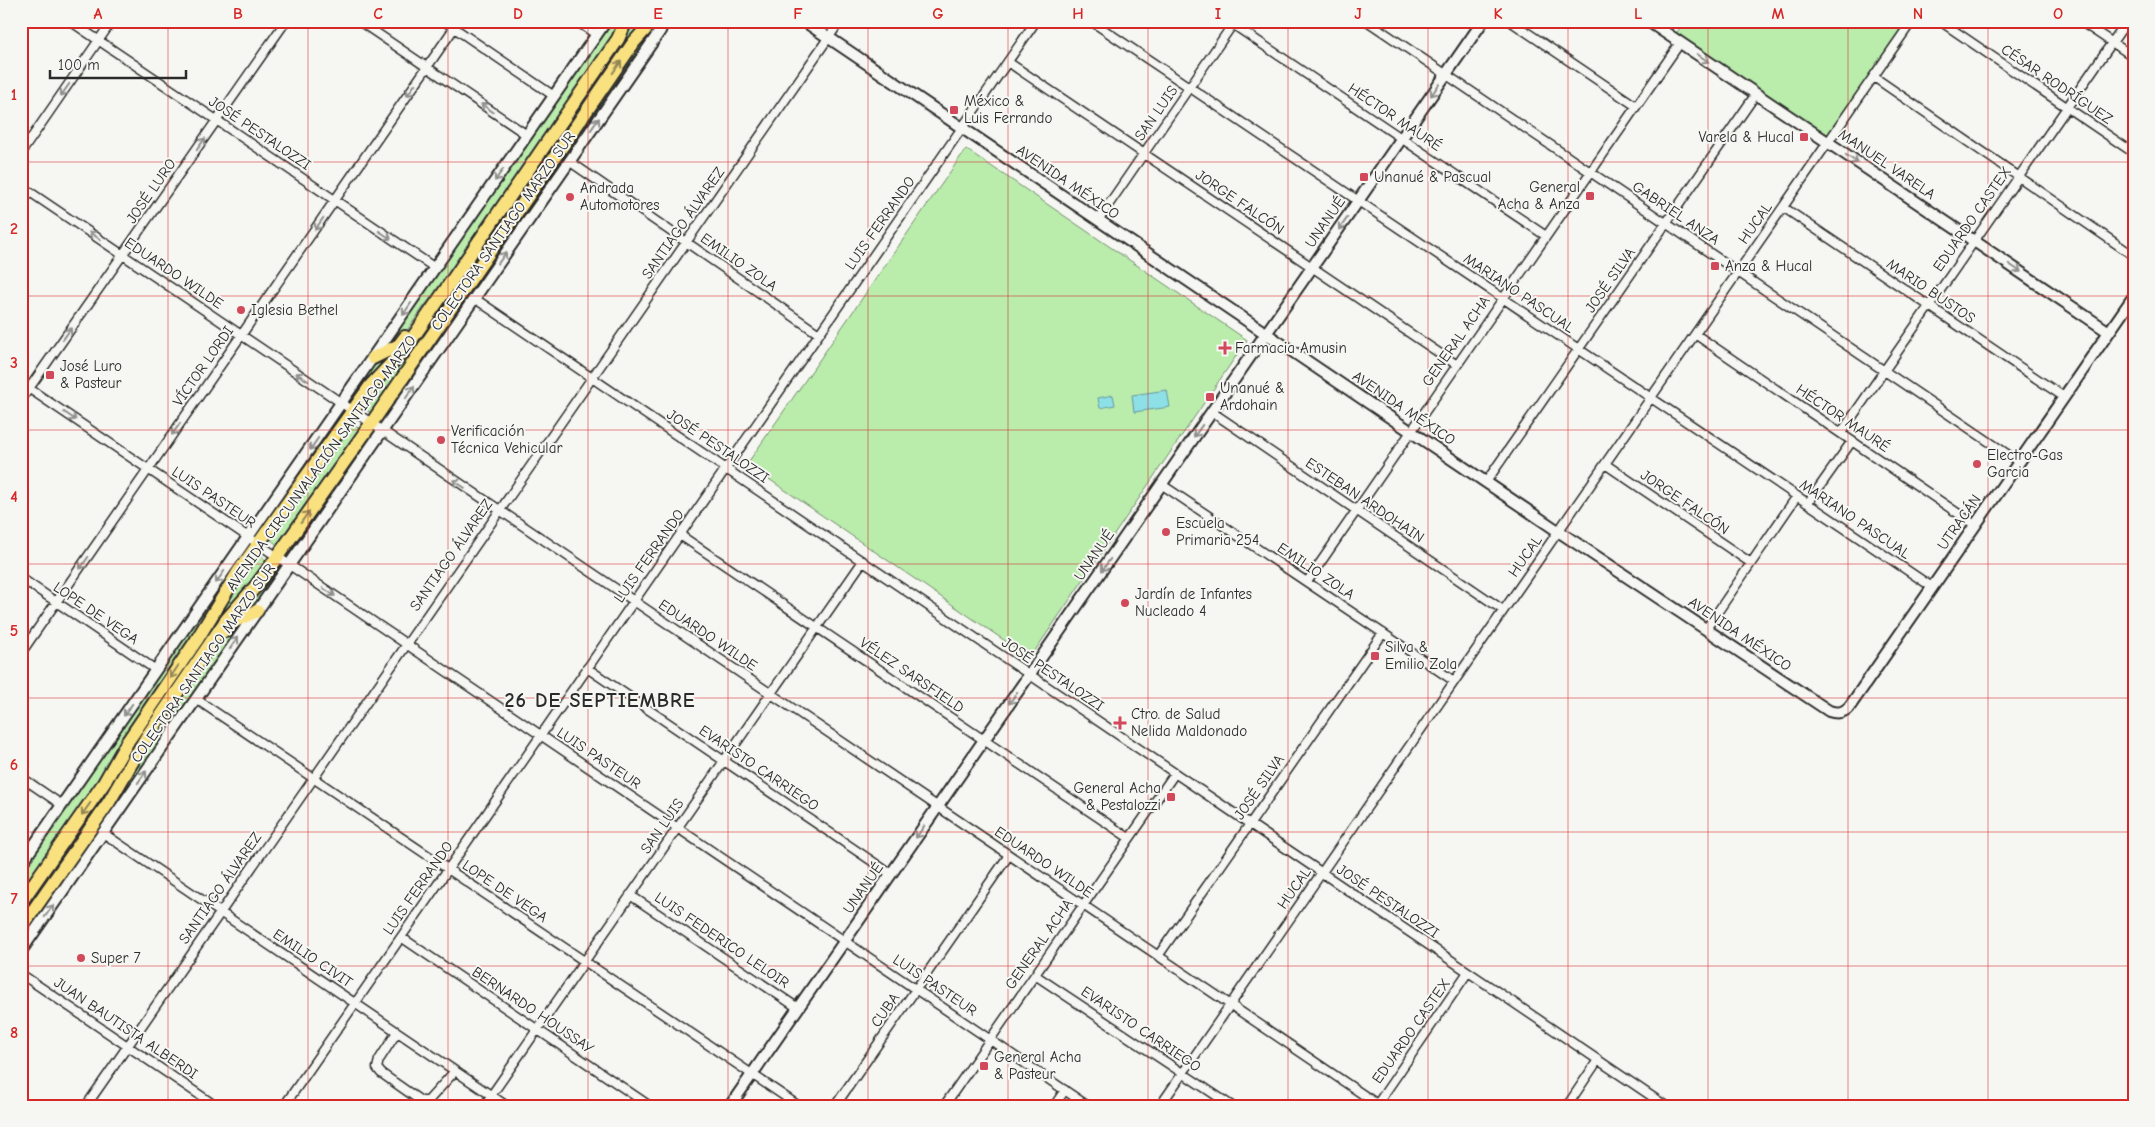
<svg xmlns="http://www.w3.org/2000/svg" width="2155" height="1127" font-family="'Comic Neue',sans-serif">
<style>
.green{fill:#baecac;stroke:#728c6c}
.water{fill:#8ee0e7;stroke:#66989c}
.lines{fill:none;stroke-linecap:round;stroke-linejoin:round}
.minor-casing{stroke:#2b2b2b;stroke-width:11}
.tertiary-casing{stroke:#2b2b2b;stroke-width:14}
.primary-casing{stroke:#2b2b2b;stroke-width:16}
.minor{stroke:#f6f6f2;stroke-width:8}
.tertiary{stroke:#f6f6f2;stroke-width:10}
.primary{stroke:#fae180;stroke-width:12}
.oneway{stroke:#90908e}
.oneway2{stroke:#928656}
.grid{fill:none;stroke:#d62828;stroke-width:1;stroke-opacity:0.55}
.poi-dot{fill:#d1495b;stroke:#f6f6f2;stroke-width:2}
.labels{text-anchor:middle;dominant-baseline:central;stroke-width:4;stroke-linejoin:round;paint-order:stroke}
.street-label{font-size:15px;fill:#2b2b2b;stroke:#f6f6f2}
.poi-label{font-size:15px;fill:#2b2b2b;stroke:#f6f6f2;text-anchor:start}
.district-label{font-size:20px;font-weight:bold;letter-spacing:1px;fill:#2b2b2b;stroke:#f6f6f2}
.neatline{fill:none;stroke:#d62828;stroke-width:2}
.grid-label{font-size:16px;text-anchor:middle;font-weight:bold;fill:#d62828}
</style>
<rect width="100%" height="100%" fill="#f6f6f2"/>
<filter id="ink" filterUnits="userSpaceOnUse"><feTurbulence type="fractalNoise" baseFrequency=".02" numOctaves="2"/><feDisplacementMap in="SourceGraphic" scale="10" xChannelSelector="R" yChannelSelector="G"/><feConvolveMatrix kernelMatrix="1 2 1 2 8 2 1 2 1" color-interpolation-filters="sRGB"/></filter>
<g filter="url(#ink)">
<!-- green -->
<path class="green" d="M611 21H620L617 29 451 275 425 305 401 339 384 347Z
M632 21H646L372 414 362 407Z
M1685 21H1910L1829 140 1675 35Z
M657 25 658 26 397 402 412 374 634 51Z
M966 149 1247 340 1030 658 747 464Z
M396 350 352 401 351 400 376 363Z
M340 415H342L260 532H259V528Z
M350 423 360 429 277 545 269 538Z
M369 436 372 438 293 553H288L287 551Z
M257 555H261L267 562 21 919V910L107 786 133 740Z
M232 567 234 568C169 681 95 788 21 895V871Z
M277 568 280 570 255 606 237 616Z
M244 621 21 945V939L113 806 145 747 189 682 209 659 231 628Z"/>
<!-- water -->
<path class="water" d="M1167 390 1170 407 1134 412 1132 395Z
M1113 395 1115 405 1100 408 1098 398Z"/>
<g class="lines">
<defs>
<path id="minor" d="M70 21 435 268
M359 21 527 135
M444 21 554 96
M576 21 597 35
M1091 21 1932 587
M1228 21 1546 236
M1367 21 2019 462
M1510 21 1636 106
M1940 21 2134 153
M2080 21 2134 57
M1008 62 1457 365
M1874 77 2134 256
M21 153 112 21
M569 161 819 334
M21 186 1380 1106
M1783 207 2064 397
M1098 220 1235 21
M474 298 1666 1106
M1695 334 1975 525
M21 383 1088 1106
M21 400 286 21
M1212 412 1503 610
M1841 433 2127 21
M1605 464 1751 563
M1486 482 1756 94
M1161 484 1454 681
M1808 503 1852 441
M680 535 1129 838
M21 578 156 670
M1307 582 1680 43
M1706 629 1797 496
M21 653 459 21
M587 668 891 874
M196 699 799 1106
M21 777 62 805
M103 833 507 1106
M630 895 798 1008
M401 937 650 1106
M1158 956 1383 633
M21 974 216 1106
M1035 975 1232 1106
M397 1032 379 1060 377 1068 381 1073 421 1101H428L455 1071
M86 1106 840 21
M284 1106 1036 21
M484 1106 863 561
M835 1106 1009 855
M944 1106 1175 773
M1054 1106 1065 1090
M1160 1106 1912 21
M1376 1106 1468 972
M1567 1106 1598 1060"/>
<path id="tertiary" d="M804 21 1558 531 1829 711C1838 714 1844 713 1850 706L2134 296
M1648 21 2109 332
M21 864 606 21
M21 951 660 31 664 21
M730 1106 1483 21"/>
<path id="primary" d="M373 358 399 345 405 337
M225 631 233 622 257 611
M21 902 104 783 128 741 196 641 239 571 371 385 405 349 618 39 626 21
M21 928 109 802 146 738 227 619 256 586 270 567 371 424 634 42 653 21"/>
</defs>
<!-- minor casing -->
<use href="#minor" class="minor-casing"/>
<!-- tertiary casing -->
<use href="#tertiary" class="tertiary-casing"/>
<!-- primary casing -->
<use href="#primary" class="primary-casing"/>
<!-- minor -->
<use href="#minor" class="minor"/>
<!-- tertiary -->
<use href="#tertiary" class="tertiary"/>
<!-- primary -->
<use href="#primary" class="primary"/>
</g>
<!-- one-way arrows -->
<defs><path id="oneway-shaft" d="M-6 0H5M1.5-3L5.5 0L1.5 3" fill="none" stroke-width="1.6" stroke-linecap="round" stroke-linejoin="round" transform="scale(1.25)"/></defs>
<g class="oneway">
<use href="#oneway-shaft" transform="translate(1703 58) rotate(34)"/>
<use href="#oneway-shaft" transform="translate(65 90) rotate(125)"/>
<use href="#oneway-shaft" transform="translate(411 90) rotate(125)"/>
<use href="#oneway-shaft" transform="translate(1435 90) rotate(125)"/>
<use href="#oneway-shaft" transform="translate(487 108) rotate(-146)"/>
<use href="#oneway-shaft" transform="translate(595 124) rotate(-55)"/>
<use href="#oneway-shaft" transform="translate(201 144) rotate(-55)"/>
<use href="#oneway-shaft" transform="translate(1852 159) rotate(34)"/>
<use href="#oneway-shaft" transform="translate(499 175) rotate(125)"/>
<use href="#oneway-shaft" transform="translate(319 224) rotate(125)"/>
<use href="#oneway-shaft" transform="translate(1343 224) rotate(125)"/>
<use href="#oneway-shaft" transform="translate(385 235) rotate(34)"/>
<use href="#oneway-shaft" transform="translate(95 236) rotate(-146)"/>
<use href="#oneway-shaft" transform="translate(502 258) rotate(-55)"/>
<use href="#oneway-shaft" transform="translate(2015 268) rotate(34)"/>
<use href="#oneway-shaft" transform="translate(407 309) rotate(124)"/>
<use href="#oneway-shaft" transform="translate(67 334) rotate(-55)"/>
<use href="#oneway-shaft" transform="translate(302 377) rotate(-146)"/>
<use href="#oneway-shaft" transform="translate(410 392) rotate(-56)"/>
<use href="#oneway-shaft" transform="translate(70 416) rotate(34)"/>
<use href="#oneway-shaft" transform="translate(176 429) rotate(125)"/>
<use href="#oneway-shaft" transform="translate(1198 431) rotate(125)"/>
<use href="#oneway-shaft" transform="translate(314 444) rotate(125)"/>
<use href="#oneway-shaft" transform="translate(459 484) rotate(-146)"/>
<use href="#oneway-shaft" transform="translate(84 563) rotate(125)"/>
<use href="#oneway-shaft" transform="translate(1106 565) rotate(125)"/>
<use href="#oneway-shaft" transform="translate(220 577) rotate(125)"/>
<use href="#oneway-shaft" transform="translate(329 592) rotate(34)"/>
<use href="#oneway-shaft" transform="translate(234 643) rotate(-55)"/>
<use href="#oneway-shaft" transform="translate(1013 698) rotate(125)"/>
<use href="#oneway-shaft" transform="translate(128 710) rotate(125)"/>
<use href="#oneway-shaft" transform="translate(142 777) rotate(-55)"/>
<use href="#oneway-shaft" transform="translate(920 832) rotate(125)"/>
<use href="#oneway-shaft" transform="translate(49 911) rotate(-55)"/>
</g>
<g class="oneway2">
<use href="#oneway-shaft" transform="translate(617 67) rotate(-55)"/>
<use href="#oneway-shaft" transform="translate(305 517) rotate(-55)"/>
<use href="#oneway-shaft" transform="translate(174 672) rotate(124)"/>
<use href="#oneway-shaft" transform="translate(86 809) rotate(125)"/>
</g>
</g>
<!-- grid -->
<path class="grid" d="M168 21V1106M308 21V1106M448 21V1106M588 21V1106M728 21V1106M868 21V1106M1008 21V1106M1148 21V1106M1288 21V1106M1428 21V1106M1568 21V1106M1708 21V1106M1848 21V1106M1988 21V1106M21 162H2134M21 296H2134M21 430H2134M21 564H2134M21 698H2134M21 832H2134M21 966H2134"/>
<!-- markers -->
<g class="poi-dot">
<rect x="949" y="105" width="10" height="10" rx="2.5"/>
<rect x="1799" y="132" width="10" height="10" rx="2.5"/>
<rect x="1359" y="172" width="10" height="10" rx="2.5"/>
<rect x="1585" y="191" width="10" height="10" rx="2.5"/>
<circle cx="570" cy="197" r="5"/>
<rect x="1710" y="261" width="10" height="10" rx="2.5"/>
<circle cx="241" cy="310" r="5"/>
<path d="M1222.5 340.5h5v5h5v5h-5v5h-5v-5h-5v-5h5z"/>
<rect x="45" y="370" width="10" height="10" rx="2.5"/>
<rect x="1205" y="392" width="10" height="10" rx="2.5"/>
<circle cx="441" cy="440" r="5"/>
<circle cx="1977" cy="464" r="5"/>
<circle cx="1166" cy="532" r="5"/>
<circle cx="1125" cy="603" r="5"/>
<rect x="1370" y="651" width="10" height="10" rx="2.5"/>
<path d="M1117.5 715.5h5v5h5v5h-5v5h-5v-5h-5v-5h5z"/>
<rect x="1166" y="792" width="10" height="10" rx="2.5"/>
<circle cx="81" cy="958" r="5"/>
<rect x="979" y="1061" width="10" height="10" rx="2.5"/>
</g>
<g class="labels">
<!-- street labels -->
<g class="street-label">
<text transform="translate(2057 84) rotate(34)">CÉSAR RODRÍGUEZ</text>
<text transform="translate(1156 113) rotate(-55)">SAN LUIS</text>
<text transform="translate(1395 117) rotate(34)">HÉCTOR MAURÉ</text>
<text transform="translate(260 133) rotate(34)">JOSÉ PESTALOZZI</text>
<text transform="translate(1887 164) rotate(34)">MANUEL VARELA</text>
<text transform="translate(1068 182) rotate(34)">AVENIDA MÉXICO</text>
<text transform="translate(151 191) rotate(-55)">JOSÉ LURO</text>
<text transform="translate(1240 202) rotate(34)">JORGE FALCÓN</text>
<text transform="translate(1676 213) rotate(34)">GABRIEL ANZA</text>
<text transform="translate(1972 219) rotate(-55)">EDUARDO CASTEX</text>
<text transform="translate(1325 222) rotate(-55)">UNANUÉ</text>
<text transform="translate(683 223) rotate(-55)">SANTIAGO ÁLVAREZ</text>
<text transform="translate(880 223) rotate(-55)">LUIS FERRANDO</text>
<text transform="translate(1755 223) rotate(-55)">HUCAL</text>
<text transform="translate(503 231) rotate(-55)">COLECTORA SANTIAGO MARZO SUR</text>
<text transform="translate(739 262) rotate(35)">EMILIO ZOLA</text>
<text transform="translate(174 273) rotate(34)">EDUARDO WILDE</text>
<text transform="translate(1610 280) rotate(-55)">JOSÉ SILVA</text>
<text transform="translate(1931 291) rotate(34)">MARIO BUSTOS</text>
<text transform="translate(1519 293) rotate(34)">MARIANO PASCUAL</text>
<text transform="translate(1456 341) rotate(-55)">GENERAL ACHA</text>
<text transform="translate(203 366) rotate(-55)">VÍCTOR LORDI</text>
<text transform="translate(1404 408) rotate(34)">AVENIDA MÉXICO</text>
<text transform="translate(1843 418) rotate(34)">HÉCTOR MAURÉ</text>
<text transform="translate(718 446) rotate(34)">JOSÉ PESTALOZZI</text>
<text transform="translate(321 463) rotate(-54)">AVENIDA CIRCUNVALACIÓN SANTIAGO MARZO</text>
<text transform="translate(214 497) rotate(34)">LUIS PASTEUR</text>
<text transform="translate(1365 500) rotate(34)">ESTEBAN ARDOHAIN</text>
<text transform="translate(1685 502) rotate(34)">JORGE FALCÓN</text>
<text transform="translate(1855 519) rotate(34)">MARIANO PASCUAL</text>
<text transform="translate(1959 522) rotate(-55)">UTRACÁN</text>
<text transform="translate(451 555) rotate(-55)">SANTIAGO ÁLVAREZ</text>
<text transform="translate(1094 555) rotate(-55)">UNANUÉ</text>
<text transform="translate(649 556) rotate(-55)">LUIS FERRANDO</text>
<text transform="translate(1525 556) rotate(-55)">HUCAL</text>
<text transform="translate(1316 571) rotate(34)">EMILIO ZOLA</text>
<text transform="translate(96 613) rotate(34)">LOPE DE VEGA</text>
<text transform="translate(1740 634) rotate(34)">AVENIDA MÉXICO</text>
<text transform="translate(708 635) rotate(34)">EDUARDO WILDE</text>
<text transform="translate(203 663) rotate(-55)">COLECTORA SANTIAGO MARZO SUR</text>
<text transform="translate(1053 674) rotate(34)">JOSÉ PESTALOZZI</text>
<text transform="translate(912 675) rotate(34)">VÉLEZ SARSFIELD</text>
<text transform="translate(599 758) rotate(34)">LUIS PASTEUR</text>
<text transform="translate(759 768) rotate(34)">EVARISTO CARRIEGO</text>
<text transform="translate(1259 787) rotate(-55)">JOSÉ SILVA</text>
<text transform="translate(662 826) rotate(-55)">SAN LUIS</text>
<text transform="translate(1044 862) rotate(34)">EDUARDO WILDE</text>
<text transform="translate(220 888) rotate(-55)">SANTIAGO ÁLVAREZ</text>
<text transform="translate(418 888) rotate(-55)">LUIS FERRANDO</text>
<text transform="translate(863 888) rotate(-55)">UNANUÉ</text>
<text transform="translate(1294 888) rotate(-55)">HUCAL</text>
<text transform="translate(505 891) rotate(34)">LOPE DE VEGA</text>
<text transform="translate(1388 901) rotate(34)">JOSÉ PESTALOZZI</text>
<text transform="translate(722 940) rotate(34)">LUIS FEDERICO LELOIR</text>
<text transform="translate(1039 944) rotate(-55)">GENERAL ACHA</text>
<text transform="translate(313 958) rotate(34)">EMILIO CIVIT</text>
<text transform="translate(935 985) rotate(34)">LUIS PASTEUR</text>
<text transform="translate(533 1010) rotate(34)">BERNARDO HOUSSAY</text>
<text transform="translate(885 1010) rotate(-55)">CUBA</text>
<text transform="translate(126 1028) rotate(34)">JUAN BAUTISTA ALBERDI</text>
<text transform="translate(1141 1029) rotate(34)">EVARISTO CARRIEGO</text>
<text transform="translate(1411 1031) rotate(-55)">EDUARDO CASTEX</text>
</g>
<!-- poi labels -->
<g class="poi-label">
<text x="964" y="101">México &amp;<tspan x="964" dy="17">Luis Ferrando</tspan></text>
<text x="1794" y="137" text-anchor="end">Varela &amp; Hucal</text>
<text x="1374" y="177">Unanué &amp; Pascual</text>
<text x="1580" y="187" text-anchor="end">General<tspan x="1580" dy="17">Acha &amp; Anza</tspan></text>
<text x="580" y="188">Andrada<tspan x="580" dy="17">Automotores</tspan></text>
<text x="1725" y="266">Anza &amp; Hucal</text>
<text x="251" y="310">Iglesia Bethel</text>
<text x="1235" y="348">Farmacia Amusin</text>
<text x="60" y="366">José Luro<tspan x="60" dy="17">&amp; Pasteur</tspan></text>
<text x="1220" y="388">Unanué &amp;<tspan x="1220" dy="17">Ardohain</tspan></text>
<text x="451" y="431">Verificación<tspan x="451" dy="17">Técnica Vehicular</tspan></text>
<text x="1987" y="455">Electro-Gas<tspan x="1987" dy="17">Garcia</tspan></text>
<text x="1176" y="523">Escuela<tspan x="1176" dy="17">Primaria 254</tspan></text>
<text x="1135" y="594">Jardín de Infantes<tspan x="1135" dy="17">Nucleado 4</tspan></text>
<text x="1385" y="647">Silva &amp;<tspan x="1385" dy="17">Emilio Zola</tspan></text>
<text x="1131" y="714">Ctro. de Salud<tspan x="1131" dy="17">Nelida Maldonado</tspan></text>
<text x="1161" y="788" text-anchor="end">General Acha<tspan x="1161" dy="17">&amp; Pestalozzi</tspan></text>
<text x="91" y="958">Super 7</text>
<text x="994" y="1057">General Acha<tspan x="994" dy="17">&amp; Pasteur</tspan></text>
</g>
<!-- district labels -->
<g class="district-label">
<text x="600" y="700">26 DE SEPTIEMBRE</text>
</g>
</g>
<!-- margin -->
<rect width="2155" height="1127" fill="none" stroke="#f6f6f2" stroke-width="55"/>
<!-- scale -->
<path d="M50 70v8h136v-8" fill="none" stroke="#2b2b2b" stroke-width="2.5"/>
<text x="58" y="70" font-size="15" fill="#2b2b2b" stroke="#f6f6f2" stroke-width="4" paint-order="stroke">100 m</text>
<rect x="28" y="28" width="2100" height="1072" class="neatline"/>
<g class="grid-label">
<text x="98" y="19">A</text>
<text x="238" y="19">B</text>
<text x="378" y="19">C</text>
<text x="518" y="19">D</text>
<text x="658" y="19">E</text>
<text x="798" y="19">F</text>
<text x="938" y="19">G</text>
<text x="1078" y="19">H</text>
<text x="1218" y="19">I</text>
<text x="1358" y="19">J</text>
<text x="1498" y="19">K</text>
<text x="1638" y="19">L</text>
<text x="1778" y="19">M</text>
<text x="1918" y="19">N</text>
<text x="2058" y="19">O</text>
<text x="14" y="100">1</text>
<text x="14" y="234">2</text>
<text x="14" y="368">3</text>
<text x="14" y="502">4</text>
<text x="14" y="636">5</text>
<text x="14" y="770">6</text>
<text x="14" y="904">7</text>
<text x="14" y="1038">8</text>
</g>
</svg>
